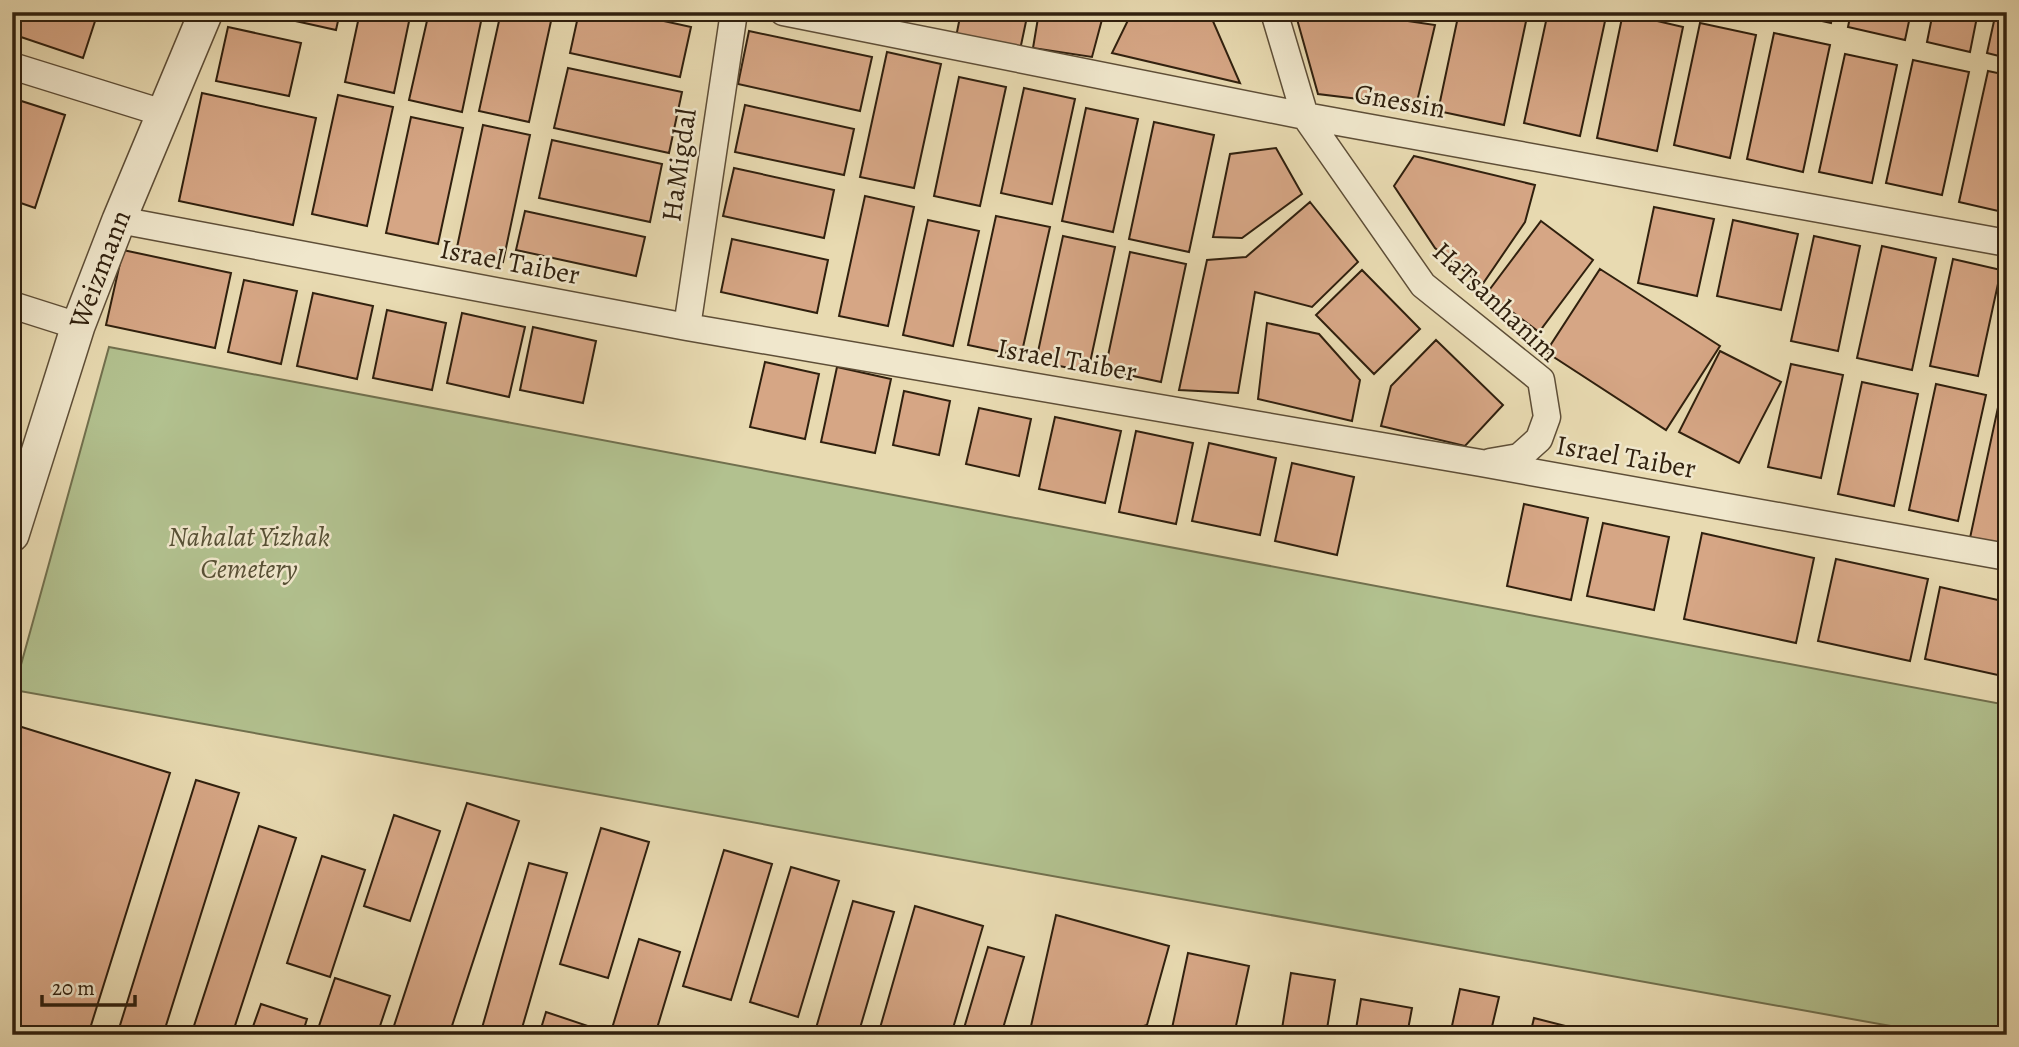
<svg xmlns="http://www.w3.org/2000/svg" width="2019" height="1047" font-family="Alegreya,serif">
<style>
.green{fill:#b2c18f;stroke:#71704e;stroke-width:2}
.building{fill:#d6a685;stroke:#30200e;stroke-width:2}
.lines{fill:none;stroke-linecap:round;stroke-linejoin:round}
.minor-casing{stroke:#5e4e37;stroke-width:29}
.tertiary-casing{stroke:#5e4e37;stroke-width:36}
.minor{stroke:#f0e7cc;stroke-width:26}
.tertiary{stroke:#f0e7cc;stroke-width:33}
.labels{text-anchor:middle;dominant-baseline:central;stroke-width:5;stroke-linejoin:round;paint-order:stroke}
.street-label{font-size:28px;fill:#30200e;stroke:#f0e7cc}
.park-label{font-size:28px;font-style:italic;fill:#575035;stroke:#f0e7cc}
</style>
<rect width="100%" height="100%" fill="#e8dab1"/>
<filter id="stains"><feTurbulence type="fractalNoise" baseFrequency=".00286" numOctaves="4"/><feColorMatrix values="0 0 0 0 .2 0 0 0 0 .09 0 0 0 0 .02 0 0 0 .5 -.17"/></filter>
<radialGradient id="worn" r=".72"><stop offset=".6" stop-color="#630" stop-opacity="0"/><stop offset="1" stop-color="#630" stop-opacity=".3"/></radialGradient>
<!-- green -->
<path class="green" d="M109 347 2007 705V1035H1941L14 690Z"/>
<!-- building -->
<path class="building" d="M12 12H98L83 58 12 34Z
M255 12H340L336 30Z
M360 12H411L394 93 345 82Z
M429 12H483L462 112 409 100Z
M501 12H553L529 122 479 111Z
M579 12H623L691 27 680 77 570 53Z
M961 12H1028L1020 50 956 37Z
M1039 12H1104L1092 57 1033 48Z
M1132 12H1209L1240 83 1112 53Z
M1295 12H1386L1388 18 1435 25 1416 106 1318 94Z
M1459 12H1528L1504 125 1438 111Z
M1548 12H1607L1580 136 1524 123Z
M1782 12H1833L1831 23Z
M1851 12H1911L1905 40 1848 27Z
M1933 12H1978L1970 52 1927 42Z
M1996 12H2007V58L1987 53Z
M1623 13 1683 27 1657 151 1597 138Z
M1700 23 1756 35 1730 158 1674 145Z
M228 27 301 43 289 96 216 81Z
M749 31 872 57 860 111 738 84Z
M1774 33 1830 45 1803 172 1747 159Z
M887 52 941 64 914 188 860 177Z
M1845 54 1897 65 1872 183 1819 172Z
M1913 60 1969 72 1942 195 1886 183Z
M568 68 682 92 669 153 554 128Z
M1988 71 2007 75V213L1959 202Z
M959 77 1006 87 980 206 934 196Z
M1024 88 1075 99 1052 204 1001 193Z
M202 93 316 118 293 225 179 201Z
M338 95 393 107 367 226 312 214Z
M12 98 65 115 35 208 12 200Z
M745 105 854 129 844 175 735 152Z
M1086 108 1138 119 1113 232 1062 221Z
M411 117 463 128 438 244 386 233Z
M1154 122 1214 135 1189 252 1129 239Z
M483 125 530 135 503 262 456 252Z
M552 140 662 164 650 222 539 198Z
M1276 148 1302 194 1242 238 1213 237 1230 154Z
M1414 156 1535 185 1525 222 1482 285 1435 248 1394 186Z
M734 168 834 190 824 238 723 216Z
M865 196 914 207 888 326 839 316Z
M1310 202 1358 262 1312 307 1255 292 1238 393 1179 390 1207 260 1246 257Z
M1654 207 1714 219 1697 296 1638 283Z
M525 211 645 237 636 276 516 250Z
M996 216 1050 227 1021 356 968 345Z
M928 220 979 231 953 346 903 335Z
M1733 220 1798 234 1781 310 1717 296Z
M1541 221 1593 260 1539 332 1487 293Z
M1063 236 1115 247 1088 372 1036 361Z
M1814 236 1860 246 1838 351 1791 341Z
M732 239 828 260 817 313 721 292Z
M1882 246 1936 258 1912 370 1857 358Z
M123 250 231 273 215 348 106 325Z
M1130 252 1186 264 1161 382 1105 370Z
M1953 259 2001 270 1978 376 1930 366Z
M1600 269 1720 346 1666 430 1546 352Z
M1362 270 1420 329 1374 374 1316 315Z
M244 280 297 291 281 364 228 352Z
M313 293 373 306 357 379 297 366Z
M387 310 446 323 432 390 373 378Z
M462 313 525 327 509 397 447 383Z
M1267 323 1319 334 1360 380 1352 421 1258 399Z
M533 327 596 341 583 403 520 390Z
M1436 340 1503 405 1465 446 1381 426 1391 386Z
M1720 351 1781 382 1739 463 1679 432Z
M765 362 819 374 805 439 750 427Z
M1791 364 1843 375 1821 478 1768 467Z
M837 367 891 379 875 453 821 442Z
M1862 382 1918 394 1894 506 1838 494Z
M1936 384 1986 395 1958 521 1909 510Z
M904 391 950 401 939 455 893 445Z
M2000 398 2007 399V546L1970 538Z
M979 408 1031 419 1019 476 966 464Z
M1055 417 1121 431 1105 503 1039 489Z
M1136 431 1193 443 1176 524 1119 512Z
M1209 443 1276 458 1260 535 1192 521Z
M1292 463 1354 477 1337 555 1275 541Z
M1524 504 1588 518 1571 600 1507 586Z
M1603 523 1669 537 1654 610 1587 596Z
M1702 533 1814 558 1796 643 1684 619Z
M1836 559 1928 579 1910 661 1818 641Z
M1940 587 2007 602V677L1925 659Z
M12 724 170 773 88 1035H19L12 1033Z
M196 780 239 793 163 1035H117Z
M467 803 519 821 449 1035H391Z
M394 815 440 831 410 921 364 906Z
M259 826 296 838 232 1035H191Z
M601 828 649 842 608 978 560 964Z
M724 850 772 864 731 1000 683 986Z
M322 856 365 870 330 977 287 963Z
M529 863 567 873 520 1035H480Z
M791 867 839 881 798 1017 750 1002Z
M853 901 894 912 858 1035H814Z
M915 906 983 926 951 1035H878Z
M1056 915 1169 946 1147 1025 1113 1035H1029Z
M639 939 680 952 655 1035H610Z
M988 947 1024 957 1001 1035H962Z
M1188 953 1249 966 1234 1035 1171 1033Z
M1291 973 1335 980 1326 1035H1281Z
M335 978 390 996 377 1035H316Z
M1460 989 1499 997 1490 1035H1450Z
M1361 999 1412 1008 1407 1035H1355Z
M261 1004 307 1019 302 1035H250Z
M546 1012 594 1028 591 1035H539Z
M1534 1018 1593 1033V1035H1530Z"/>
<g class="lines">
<defs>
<path id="minor" d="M783 12 1305 116 2007 243
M1274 12 1305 116 1423 285 1541 380 1547 417 1539 439 1519 457 1490 462
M12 66 163 113
M119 220 687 327 1481 463 2007 557
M12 305 78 326
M687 327 734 12"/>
<g id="tertiary">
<path id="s1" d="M12 535 78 326 119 220 206 12"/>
</g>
</defs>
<!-- minor casing -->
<use href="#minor" class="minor-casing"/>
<!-- tertiary casing -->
<use href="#tertiary" class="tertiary-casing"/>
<!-- minor -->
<use href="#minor" class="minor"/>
<!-- tertiary -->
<use href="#tertiary" class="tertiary"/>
</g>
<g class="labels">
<!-- street labels -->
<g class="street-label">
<text transform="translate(1400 101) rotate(10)">Gnessin</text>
<text transform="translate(679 165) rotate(-82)">HaMigdal</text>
<text transform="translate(510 262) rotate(11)">Israel Taiber</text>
<text stroke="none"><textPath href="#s1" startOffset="280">Weizmann</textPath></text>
<text transform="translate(1496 302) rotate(43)">HaTsanhanim</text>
<text transform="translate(1067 360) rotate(10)">Israel Taiber</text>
<text transform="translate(1626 457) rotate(10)">Israel Taiber</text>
</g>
<!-- park labels -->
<g class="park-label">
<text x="249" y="537">Nahalat Yizhak<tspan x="249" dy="32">Cemetery</tspan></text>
</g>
</g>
<!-- margin -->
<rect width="2019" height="1047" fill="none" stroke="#e8dab1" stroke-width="42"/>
<rect x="14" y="14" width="1991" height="1019" fill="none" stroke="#30200e" stroke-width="3.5"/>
<rect x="21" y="21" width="1977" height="1005" fill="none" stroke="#30200e" stroke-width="2"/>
<!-- scale -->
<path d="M42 995v10h93v-10" fill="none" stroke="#30200e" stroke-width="3.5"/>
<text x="52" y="995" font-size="21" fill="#30200e" stroke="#f0e7cc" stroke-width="5" paint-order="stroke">20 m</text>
<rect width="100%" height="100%" filter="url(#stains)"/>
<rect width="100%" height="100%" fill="url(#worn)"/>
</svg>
